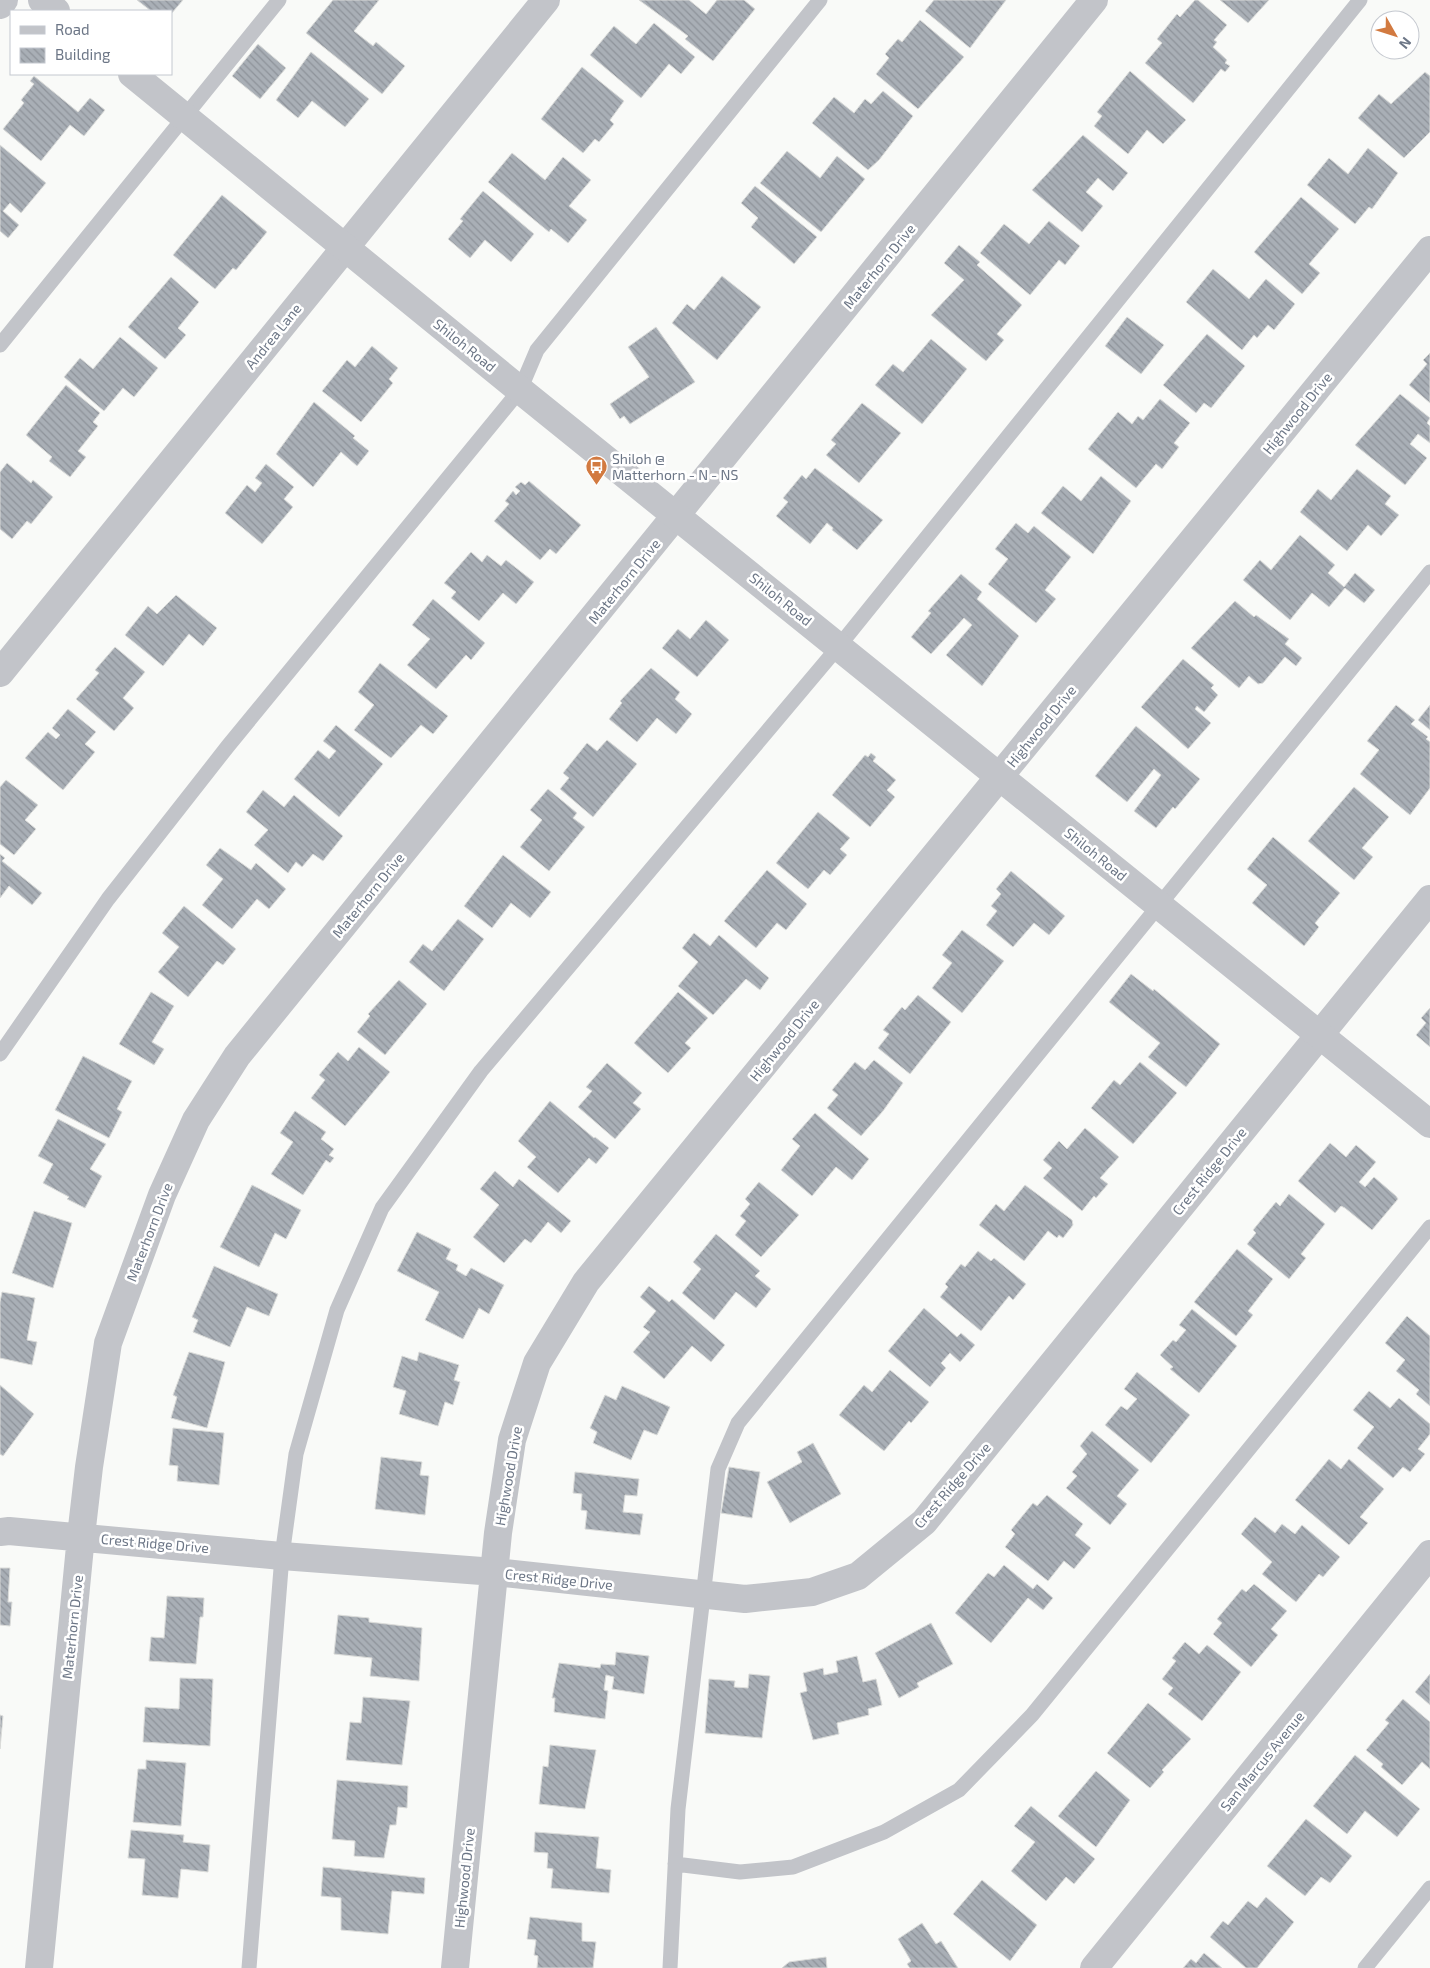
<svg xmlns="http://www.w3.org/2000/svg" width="1430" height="1968" font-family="'Exo 2',sans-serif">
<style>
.building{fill:url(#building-back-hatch);stroke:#dbdcda}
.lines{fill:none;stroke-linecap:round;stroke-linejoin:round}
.service{stroke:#c2c4c9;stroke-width:15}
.minor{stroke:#c2c4c9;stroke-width:28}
.tertiary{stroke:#c2c4c9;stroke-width:28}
.labels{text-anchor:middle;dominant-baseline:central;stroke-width:5;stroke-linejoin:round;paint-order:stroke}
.street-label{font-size:14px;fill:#6c7686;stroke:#fff}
.poi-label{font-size:14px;fill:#6c7686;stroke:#fff;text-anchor:start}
</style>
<defs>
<pattern id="building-back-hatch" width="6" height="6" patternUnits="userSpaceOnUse" patternTransform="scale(1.25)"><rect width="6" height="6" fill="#a9afb6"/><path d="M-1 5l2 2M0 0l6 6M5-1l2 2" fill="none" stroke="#8e939a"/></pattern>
</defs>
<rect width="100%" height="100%" fill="#f9faf8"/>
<!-- building -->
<path class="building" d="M137 0H183L171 14V11H151Z
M333 0H379L354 31 373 46 376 42 405 66 382 94 306 33Z
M639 0H689L706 14 717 0H744L755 9 713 61 685 39 688 36Z
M934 0H1006L970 48 925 11Z
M1195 0H1198L1227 25 1214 40 1217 42 1213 47 1227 60 1225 63 1230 66 1225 72 1221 69 1193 103 1145 63 1162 43 1157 39 1177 14 1180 17Z
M1220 0H1269L1248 23Z
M920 20 964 57 918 109 876 74 889 58 885 54 898 39 902 42Z
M654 23 695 57 681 74 669 64 641 98 590 55 614 26 636 44Z
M258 44 286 68 260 99 232 76Z
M311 52 369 99 345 127 312 101 298 118 276 100Z
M582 67 624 101 610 120 614 124 599 142 595 139 583 153 541 119Z
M1130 71 1186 120 1163 144 1147 130 1128 154 1094 126 1102 116 1097 112Z
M1425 72 1430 76V132L1404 158 1358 118 1379 94 1391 104Z
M34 76 78 112 90 98 105 110 84 136 70 125 41 161 3 129 24 103 21 100 34 84 30 81Z
M883 91 913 116 879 160 868 170 812 123 834 97 854 113 865 99 871 104Z
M1083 135 1128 173 1113 191 1098 178 1086 192 1103 206 1082 232 1032 190Z
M0 145 46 183 21 213 10 203 3 211 19 225 8 238 0 231Z
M1368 148 1398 173 1372 209 1369 207 1355 224 1307 185 1329 158 1348 174Z
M787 151 820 178 837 156 865 179 821 232 760 183Z
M512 153 545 180 563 157 591 180 569 206 587 220 568 243 551 229 549 232 488 182Z
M755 186 817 237 794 264 751 227 758 218 741 203Z
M483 191 534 234 511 262 485 240 470 258 448 239 463 221 460 219Z
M222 195 267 232 236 270 233 268 215 289 173 255Z
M1301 197 1339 229 1309 264 1320 273 1302 294 1254 252Z
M1049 221 1080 246 1065 265 1059 260 1030 295 980 253 1004 224 1029 244Z
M959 245 980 262 977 265 1022 305 997 334 1004 340 986 361 931 315 964 280 944 263Z
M1213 269 1249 299 1266 279 1295 304 1274 330 1268 325 1257 338 1254 335 1242 350 1186 302Z
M722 276 761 307 717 360 672 323 687 304 694 310Z
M171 277 199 302 178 328 186 335 165 359 128 327Z
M1127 317 1164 345 1141 374 1105 346Z
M656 327 695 382 630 424 624 416 620 419 610 404 649 377 628 347Z
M1207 334 1245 366 1211 408 1204 403 1196 413 1163 385Z
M120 337 158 368 134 397 123 388 104 411 64 377 80 358 93 369Z
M931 339 967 369 922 424 875 385 893 364 903 372Z
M372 346 398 368 389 379 393 383 361 422 322 391 347 360 355 367Z
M1430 353V403L1409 385 1427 364 1423 360Z
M66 385 100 413 93 422 98 426 78 451 86 457 70 477 49 461 52 457 26 435Z
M1400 394 1430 418 1427 423 1430 426V443L1418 434 1410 444 1427 458 1405 485 1355 445Z
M1160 399 1190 423 1174 443 1179 447 1162 469 1156 464 1136 488 1088 449 1118 412 1132 424 1138 416 1143 420Z
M314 402 355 436 353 438 369 451 357 466 341 452 313 487 276 454Z
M862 403 901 433 859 483 826 455 836 444 831 440Z
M7 463 31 483 33 480 53 497 31 524 27 521 12 539 0 529V472Z
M266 464 294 487 284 499 293 507 262 544 225 513 247 485 255 492 262 483 255 478Z
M815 468 883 520 857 550 832 530 833 528 827 523 810 544 776 516 788 502 783 498 802 475 806 479Z
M1357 469 1391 496 1385 504 1399 515 1381 536 1368 525 1347 551 1300 512 1318 489 1331 500Z
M1101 476 1131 501 1093 554 1041 513 1063 486 1081 501Z
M529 481 581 525 556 554 550 549 540 560 494 521 509 504 505 501 513 491 516 495 520 491 515 487 521 482 525 485Z
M1016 523 1028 533 1034 526 1071 557 1045 590 1056 599 1036 623 988 584 1008 559 995 549Z
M1300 535 1335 565 1328 573 1344 587 1355 573 1375 590 1364 603 1345 588 1329 607 1312 593 1290 620 1243 580 1260 560 1271 570Z
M471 552 482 562 487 555 501 566 506 560 534 582 516 604 503 593 479 621 451 598 456 592 444 583Z
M961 574 982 592 977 599 1019 636 982 686 946 655 972 625 964 618 931 654 911 637 931 613 928 611Z
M176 595 217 628 203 646 189 634 163 666 125 635 148 606 157 614Z
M433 599 485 643 471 660 466 655 436 689 407 665 430 639 412 625Z
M1235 601 1254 617 1256 615 1289 639 1285 644 1302 658 1296 666 1285 657 1263 683 1258 684 1249 676 1239 688 1191 648Z
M706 620 729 640 697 677 662 648 678 629 690 639Z
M115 647 145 672 123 698 134 708 114 731 76 699 99 673 95 670Z
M1183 659 1214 685 1211 688 1218 695 1204 712 1197 706 1195 709 1211 723 1188 749 1141 707Z
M380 663 448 716 433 734 421 725 391 758 354 730 374 705 358 692Z
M651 668 680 692 675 699 692 714 676 734 657 718 637 742 609 719 622 703 620 701Z
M1396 705 1415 720 1411 724 1428 737 1426 739 1430 742V788L1410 815 1360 774 1379 750 1367 741Z
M1430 705V730L1418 720Z
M68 709 96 732 85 744 95 752 63 790 25 758 48 732 56 739 60 735 52 728Z
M336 725 383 764 339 817 294 779 318 750 329 759 336 751 323 741Z
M1136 726 1200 779 1175 809 1173 807 1156 828 1134 811 1161 775 1154 769 1127 802 1095 776Z
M607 740 637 764 593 817 560 789 569 778 563 773 587 743 597 751Z
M871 753 876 757 873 761 896 780 887 790 895 797 870 827 832 795 865 755 868 757Z
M6 780 38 805 25 820 36 829 14 855 0 844V787Z
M1354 787 1389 817 1362 848 1373 857 1354 880 1308 841Z
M548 789 577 813 573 818 585 827 549 871 520 847 542 820 530 810Z
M263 790 284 807 294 795 343 836 323 861 313 854 302 867 296 862 288 873 254 845 268 830 246 812Z
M818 812 850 838 840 849 847 855 830 875 824 870 808 889 776 863Z
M1273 837 1340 893 1315 923 1319 927 1304 946 1252 903 1267 885 1247 869Z
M220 848 251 870 256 863 286 889 269 909 257 899 232 929 202 905 223 879 206 865Z
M0 854 5 858 2 861 42 893 32 905 9 886 0 898Z
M503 855 551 892 530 918 511 903 492 928 464 906Z
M767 870 807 904 786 930 777 923 756 948 724 921Z
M1011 871 1065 916 1049 935 1034 923 1013 947 986 925 997 911 991 906 1001 894 996 889Z
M184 906 236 949 223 965 217 961 188 997 158 972 179 947 162 933Z
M458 919 484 939 444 991 409 962 423 944 432 951Z
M962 930 1004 961 962 1013 932 988 952 963 942 955Z
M694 933 710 946 719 935 769 978 760 990 746 979 713 1015 678 986 698 962 682 948Z
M1131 974 1153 991 1154 989 1220 1044 1186 1087 1148 1057 1160 1043 1109 1002Z
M399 980 427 1004 385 1055 357 1032 370 1016 368 1014Z
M151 992 174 1006 152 1042 164 1049 154 1065 119 1044Z
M678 992 708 1018 685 1043 691 1048 668 1073 634 1043Z
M918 995 951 1022 910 1074 878 1048 889 1034 883 1030 902 1007 905 1010Z
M1430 1008V1047L1416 1035 1426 1023 1421 1018Z
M359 1047 390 1072 345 1126 311 1098 325 1080 319 1075 338 1052 348 1061Z
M83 1056 132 1081 117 1109 122 1112 109 1138 55 1110Z
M874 1060 903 1083 883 1111 861 1136 827 1108 838 1095 832 1090 855 1062 865 1070Z
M1140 1062 1177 1093 1133 1144 1091 1108 1114 1080 1120 1085Z
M607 1063 642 1093 633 1103 641 1109 615 1139 578 1107 592 1091 586 1087Z
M550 1101 594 1138 595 1137 609 1148 596 1164 589 1158 558 1193 527 1167 536 1157 518 1141Z
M295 1111 326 1132 321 1139 334 1149 329 1155 334 1158 330 1163 326 1160 303 1195 271 1174 293 1142 280 1133Z
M815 1113 869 1159 852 1180 836 1167 812 1196 781 1170 800 1146 792 1139Z
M58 1119 106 1144 90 1169 102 1176 85 1208 67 1199 69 1197 43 1183 53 1164 38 1156Z
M1085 1128 1119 1157 1100 1178 1108 1184 1096 1198 1094 1196 1082 1211 1043 1178 1052 1168 1043 1160 1059 1141 1067 1149Z
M1330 1143 1346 1157 1356 1145 1376 1162 1359 1182 1365 1187 1374 1177 1396 1196 1398 1199 1372 1230 1345 1208 1341 1206 1335 1213 1298 1181Z
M495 1171 513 1187 519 1179 571 1221 561 1233 548 1222 531 1243 525 1239 504 1263 473 1237 499 1205 480 1189Z
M759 1182 799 1215 761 1257 735 1235 746 1221 740 1216 750 1204 745 1199Z
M252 1185 301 1210 286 1239 275 1233 259 1267 220 1247Z
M1025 1185 1072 1220 1073 1225 1063 1238 1059 1235 1057 1238 1048 1231 1024 1261 979 1225 996 1204 1004 1211Z
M1289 1194 1325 1224 1301 1254 1306 1258 1289 1279 1247 1244 1256 1233 1253 1230 1276 1202 1280 1206Z
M34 1211 72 1223 53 1288 12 1273Z
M417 1232 451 1249 446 1259 458 1265 456 1270 466 1276 471 1268 504 1285 489 1314 479 1308 463 1339 425 1320 439 1292 397 1271Z
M716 1234 760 1271 755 1276 771 1289 756 1308 736 1292 714 1320 682 1293 701 1269 693 1262Z
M1237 1249 1273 1279 1248 1311 1253 1315 1236 1336 1194 1302Z
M978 1251 991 1261 994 1258 1026 1284 1013 1300 1009 1296 981 1331 940 1297 948 1287 945 1284 961 1264 965 1267Z
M214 1266 278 1294 269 1316 247 1307 230 1347 193 1332 198 1320 192 1317Z
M649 1286 669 1302 672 1299 725 1345 711 1362 692 1346 664 1379 633 1352 650 1332 643 1327 656 1311 640 1297Z
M2 1292 35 1298 27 1340 37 1342 32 1365 0 1358V1302Z
M924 1308 957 1337 961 1333 975 1345 960 1362 950 1353 941 1363 946 1368 930 1387 888 1351Z
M1192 1309 1237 1346 1199 1393 1170 1369 1173 1367 1160 1355 1173 1340 1176 1342 1186 1330 1179 1325Z
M1407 1316 1430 1336V1406L1416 1394 1419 1390 1396 1371 1405 1360 1385 1343Z
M189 1352 225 1362 207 1428 171 1418 177 1397 173 1395Z
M419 1352 459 1365 454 1380 460 1382 453 1405 445 1402 438 1426 399 1414 406 1391 393 1387 402 1356 417 1361Z
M890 1370 929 1402 911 1423 909 1421 884 1451 839 1415 864 1385 872 1392Z
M1137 1372 1190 1415 1151 1463 1105 1425 1121 1406 1127 1410 1137 1399 1124 1389Z
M0 1385 34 1414 3 1456 0 1454Z
M622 1386 670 1407 657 1435 644 1430 631 1460 593 1443 597 1432 590 1428 605 1395 616 1400Z
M1369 1391 1390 1408 1399 1398 1430 1424V1434L1418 1449 1425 1454 1410 1472 1403 1467 1393 1478 1357 1448 1374 1427 1353 1410Z
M173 1428 224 1433 219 1485 177 1481 178 1466 169 1465Z
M1092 1431 1139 1470 1117 1496 1127 1504 1110 1525 1066 1488 1077 1476 1072 1472 1087 1454 1080 1446Z
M813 1443 841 1494 790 1523 767 1482 802 1462 797 1452Z
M381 1457 422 1462 420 1475 429 1476 425 1515 375 1509Z
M1329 1459 1341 1469 1349 1459 1384 1489 1360 1517 1368 1523 1349 1545 1295 1500Z
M729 1467 760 1472 752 1518 721 1513Z
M575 1472 639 1479 637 1496 625 1495 623 1512 643 1514 640 1535 585 1529 587 1511 581 1510 582 1494 573 1493Z
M1047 1495 1083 1524 1075 1535 1091 1548 1074 1569 1064 1561 1048 1581 1005 1547 1015 1534 1011 1530 1033 1503 1037 1506Z
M1255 1517 1275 1533 1282 1524 1295 1534 1302 1525 1340 1557 1323 1577 1319 1574 1296 1602 1262 1574 1272 1562 1241 1534Z
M1004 1565 1033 1589 1037 1584 1053 1598 1043 1610 1028 1598 991 1643 955 1613 988 1573 994 1577Z
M0 1568H10L8 1602H12L10 1626 0 1625Z
M1254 1584 1287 1611 1271 1629 1278 1635 1251 1667 1213 1634 1222 1623 1217 1619 1242 1589 1246 1592Z
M167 1596 204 1598 203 1617H200L196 1664 149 1661 151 1637 164 1638Z
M338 1615 369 1618V1622L422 1628 419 1681 370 1676 372 1658 334 1654Z
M931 1623 953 1664 917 1683 919 1687 899 1698 875 1653Z
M1185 1642 1199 1654 1207 1645 1241 1672 1202 1721 1168 1694 1173 1688 1162 1679 1176 1661 1172 1658Z
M616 1652 649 1656 644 1694 612 1689 614 1677 606 1675 604 1690 608 1691 605 1719 554 1712 555 1698H552L559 1663 600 1668 601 1664 615 1665Z
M857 1656 863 1682 876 1679 882 1705 868 1709 869 1715 837 1723 839 1734 813 1740 800 1693 807 1691 803 1673 823 1668 824 1675 838 1672 836 1661Z
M749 1674 770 1676 762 1738 705 1733 709 1679 735 1681 734 1687 748 1688Z
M1430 1674V1705L1415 1692Z
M180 1678 213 1679 210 1746 143 1742 145 1707 179 1709Z
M363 1697 410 1701 402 1765 346 1760 350 1722 361 1723Z
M1403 1699 1430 1722V1769L1422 1762 1402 1785 1381 1767 1383 1764 1366 1750 1389 1723 1385 1720Z
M1148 1703 1191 1739 1162 1770 1164 1772 1150 1788 1107 1753Z
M0 1715 3 1716 0 1749Z
M550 1745 596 1750 585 1809 539 1804 543 1766 548 1767Z
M1355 1755 1420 1809 1397 1837 1365 1811 1347 1834 1313 1806Z
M146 1760 186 1763 181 1826 133 1822 138 1769H146Z
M1096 1771 1130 1800 1096 1847 1058 1816Z
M337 1780 408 1786 407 1808 398 1807 396 1825H390L384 1858 354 1856 355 1841 332 1839Z
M1031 1806 1095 1859 1074 1884 1066 1877 1046 1901 1011 1871 1035 1842 1014 1826Z
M1306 1819 1352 1856 1330 1883 1321 1877 1305 1896 1267 1866Z
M131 1830 184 1835 183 1842 210 1845 208 1872 181 1869 178 1898 142 1895 145 1859 128 1858Z
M535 1832 599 1837 596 1868 611 1870 609 1893 551 1888 553 1869 547 1868 548 1853 534 1852Z
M323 1867 425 1878 424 1894 392 1891 388 1934 341 1930V1898L321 1896Z
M982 1880 1037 1925 1010 1961 953 1914Z
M1266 1897 1294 1922 1257 1968H1246L1210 1937 1223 1921 1228 1925 1248 1901 1257 1908Z
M530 1917 582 1923V1941L596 1942 593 1968H537L538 1956 534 1955 536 1940 527 1939Z
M922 1923 936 1944 941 1941 958 1968H910L907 1964 911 1961 898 1939Z
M1204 1953 1222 1968H1183L1191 1959 1196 1963Z
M826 1957 827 1968H782L789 1962Z"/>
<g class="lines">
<!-- service -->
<path class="service" d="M0 345 279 0
M0 1054 108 899 228 746 520 390 537 350 820 0
M675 1864 740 1872 793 1867 884 1832 959 1790 1032 1715 1430 1227
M249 1968 282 1556 296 1454 337 1310 382 1208 481 1071 839 646 1360 0
M670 1968 678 1809 718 1469 738 1423 1430 572
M1365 1968 1430 1888"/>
<!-- minor -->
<path class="minor" d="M0 673 546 0
M0 1532 9 1531 282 1556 495 1572 745 1599 812 1592 858 1576 924 1522 1430 899
M39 1968 81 1536 89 1467 108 1343 162 1195 196 1120 237 1056 1094 0
M455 1968 498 1533 512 1440 537 1363 586 1282 1430 250
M1094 1968 1430 1554"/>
<!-- tertiary -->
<path class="tertiary" d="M42 0 56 11
M0 5 4 0
M132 74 520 390 1430 1124"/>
</g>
<!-- icons -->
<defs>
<symbol id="bus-pin" viewBox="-11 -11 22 30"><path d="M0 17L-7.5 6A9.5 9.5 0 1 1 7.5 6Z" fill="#d27a40" stroke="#fff"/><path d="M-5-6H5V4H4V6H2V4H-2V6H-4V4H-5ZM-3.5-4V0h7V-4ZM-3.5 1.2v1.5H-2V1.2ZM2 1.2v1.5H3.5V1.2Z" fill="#fff"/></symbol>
</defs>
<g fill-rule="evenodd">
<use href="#bus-pin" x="584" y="454" width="25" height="34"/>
</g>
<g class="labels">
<!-- street labels -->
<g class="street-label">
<text transform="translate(879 266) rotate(-51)">Materhorn Drive</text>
<text transform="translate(273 336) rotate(-51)">Andrea Lane</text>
<text transform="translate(465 345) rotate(39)">Shiloh Road</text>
<text transform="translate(1297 413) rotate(-51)">Highwood Drive</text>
<text transform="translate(624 581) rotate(-51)">Materhorn Drive</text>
<text transform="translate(781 599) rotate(39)">Shiloh Road</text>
<text transform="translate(1041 726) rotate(-51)">Highwood Drive</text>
<text transform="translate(1096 854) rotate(39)">Shiloh Road</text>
<text transform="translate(368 895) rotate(-51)">Materhorn Drive</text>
<text transform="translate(784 1040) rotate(-51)">Highwood Drive</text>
<text transform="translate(1209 1171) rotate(-51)">Crest Ridge Drive</text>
<text transform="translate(149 1232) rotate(-69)">Materhorn Drive</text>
<text transform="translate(508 1476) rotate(-80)">Highwood Drive</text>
<text transform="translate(952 1485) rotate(-49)">Crest Ridge Drive</text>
<text transform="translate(155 1543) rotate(5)">Crest Ridge Drive</text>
<text transform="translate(559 1579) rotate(6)">Crest Ridge Drive</text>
<text transform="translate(72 1627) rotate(-84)">Materhorn Drive</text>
<text transform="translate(1262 1761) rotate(-51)">San Marcus Avenue</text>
<text transform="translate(464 1878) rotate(-84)">Highwood Drive</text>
</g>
<!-- poi labels -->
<g class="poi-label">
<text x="612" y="458">Shiloh @<tspan x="612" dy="16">Matterhorn - N - NS</tspan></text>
</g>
</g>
<!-- legend -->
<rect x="10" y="10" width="162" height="65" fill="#ffffff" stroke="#c4c8cf"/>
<rect x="20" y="26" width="25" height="8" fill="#c2c4c9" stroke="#c4c8cf"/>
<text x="55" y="35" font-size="15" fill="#6c7686">Road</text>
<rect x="20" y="48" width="25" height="15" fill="url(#building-back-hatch)" stroke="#c4c8cf"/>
<text x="55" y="60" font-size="15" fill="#6c7686">Building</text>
<!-- north arrow -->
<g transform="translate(1395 35) rotate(129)"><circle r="24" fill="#ffffff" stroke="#c4c8cf"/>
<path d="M0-4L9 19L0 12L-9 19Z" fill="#d27a40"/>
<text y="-8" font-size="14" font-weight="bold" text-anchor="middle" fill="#6c7686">N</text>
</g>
</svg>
